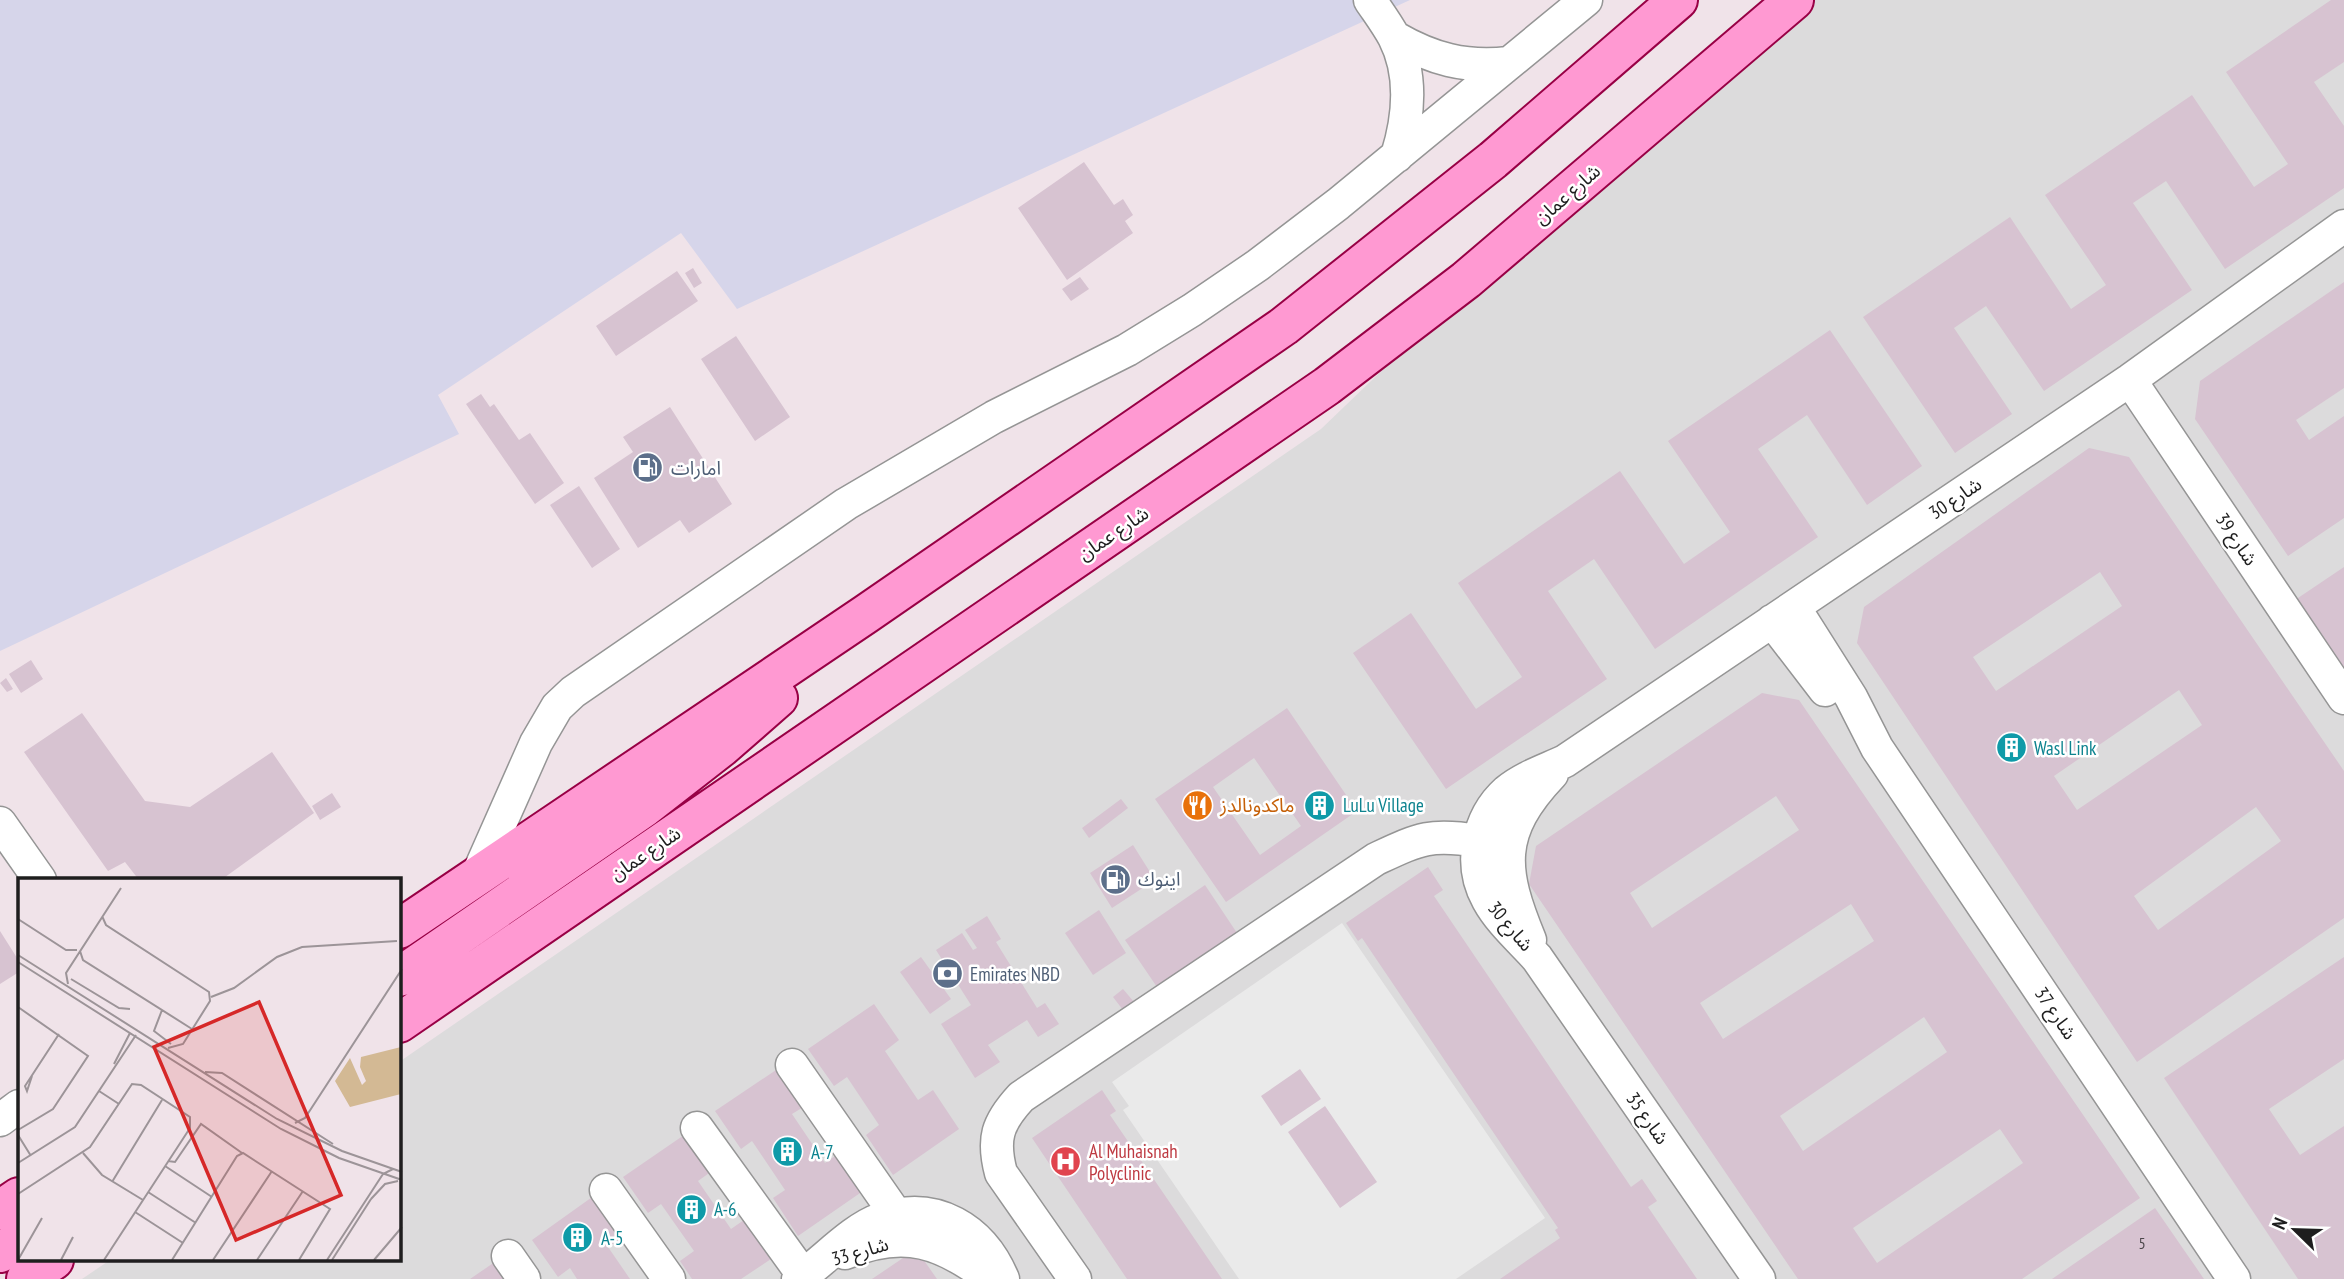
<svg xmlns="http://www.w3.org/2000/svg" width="2344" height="1279" font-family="'PT Sans Narrow','Noto Sans Arabic',sans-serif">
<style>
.residential{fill:#dcdbdc}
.industrial{fill:#d6d5ea}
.parking{fill:#eaeaea}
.building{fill:#d7c3d1;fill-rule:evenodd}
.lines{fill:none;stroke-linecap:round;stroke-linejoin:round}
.minor-casing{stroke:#959595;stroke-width:35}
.primary-casing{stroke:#980045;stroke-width:42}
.minor{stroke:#fff;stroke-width:32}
.primary{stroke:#ff99d2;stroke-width:38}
.labels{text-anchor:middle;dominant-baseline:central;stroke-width:5;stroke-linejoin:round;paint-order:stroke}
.number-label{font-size:16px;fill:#4c474b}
.street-label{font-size:19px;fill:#1e1e1e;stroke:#fff}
.service-label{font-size:19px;fill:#4e5e75;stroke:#fff;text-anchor:start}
.culture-label{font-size:19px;fill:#0d838f;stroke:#fff;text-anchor:start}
.food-label{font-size:19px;fill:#c56008;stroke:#fff;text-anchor:start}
.health-label{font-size:19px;fill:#be3a42;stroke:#fff;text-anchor:start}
.inset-road{fill:none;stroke:#9c9498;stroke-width:2}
.view{fill:#d62828;fill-opacity:0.15;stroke:#d62828;stroke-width:3.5}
.inset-edge{fill:none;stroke:#1e1e1e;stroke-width:3.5}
</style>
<rect width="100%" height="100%" fill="#f0e3e9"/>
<!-- residential -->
<path class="residential" d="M1768 0H2344V1279H82L110 1260H399V1062L1321 429Z"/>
<!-- industrial -->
<path class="industrial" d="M0 0H1410L737 309 681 233 438 395 459 434 0 651Z"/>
<!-- parking -->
<path class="parking" d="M1342 923 1545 1218 1456 1279H1239L1123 1110 1129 1106 1112 1082Z"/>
<!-- building -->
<path class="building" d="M2331 0H2344V62L2314 82 2344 126V188L2225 269 2166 181 2133 203 2192 290 2044 391 1986 306 1954 328 2012 414 1955 453 1863 317 2010 217 2071 309 2106 285 2045 195 2192 95 2254 187 2288 164 2226 72Z
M1084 162 1114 205 1123 199 1133 215 1125 221 1133 233 1067 280 1018 208Z
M693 268 702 283 694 288 685 273Z
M677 271 698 301 616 356 596 326Z
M1080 277 1089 289 1071 301 1062 289Z
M2344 282V388L2296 420 2309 440 2344 416V518L2288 556 2195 419 2200 381Z
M1830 330 1922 466 1867 505 1807 415 1758 449 1818 537 1655 649 1594 559 1548 591 1607 679 1446 789 1353 653 1411 613 1476 709 1522 677 1458 583 1620 471 1684 564 1730 532 1668 441Z
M736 336 790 417 755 441 701 359Z
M481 394 490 407 494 404 519 440 530 433 564 483 535 504 466 404Z
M670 407 732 504 689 533 680 520 638 548 594 478 633 452 623 437Z
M2089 448 2129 457 2344 771V918L2137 1062 1857 643 1864 607ZM2100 572 2122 606 1996 691 1973 657ZM2179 690 2202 725 2077 810 2054 776ZM2256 807 2281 841 2158 930 2134 896Z
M579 486 620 549 592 568 550 505Z
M2344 567V671L2295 600Z
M31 660 43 679 21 693 9 674Z
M6 678 13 689 7 692 0 683Z
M1762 693 1799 700 2140 1198 2022 1279H1798L1529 884 1536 846ZM1776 796 1799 830 1652 928 1630 893ZM1851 904 1874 941 1723 1039 1700 1003ZM1924 1017 1947 1052 1803 1151 1780 1116ZM2000 1129 2023 1163 1877 1263 1853 1228Z
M1287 708 1357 811 1226 902 1155 799ZM1254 758 1301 826 1260 855 1213 787Z
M82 713 145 801 190 807 272 752 314 813 221 880H139L125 862 108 871 24 752Z
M332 793 341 807 320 820 312 806Z
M1121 799 1128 808 1089 838 1082 828Z
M1133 845 1155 880 1112 908 1090 873Z
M1428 867 1443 890 1434 896 1631 1187 1642 1179 1657 1201 1648 1207 1697 1279H1500L1560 1238 1555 1230 1558 1228 1362 938 1358 941 1346 923Z
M1205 885 1239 936 1159 990 1125 940Z
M1099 910 1126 953 1093 975 1065 933Z
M987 916 1001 939 996 942 1037 1008 1045 1003 1059 1024 1038 1037 1027 1020 988 1045 1000 1062 975 1078 941 1024 971 1005 936 950 962 933 973 950 977 948 965 930Z
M0 931 19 961V972L0 984Z
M921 957 951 999 930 1014 900 972Z
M2344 957V1059L2269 1109 2300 1155 2344 1126V1279H2298L2164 1078Z
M1123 989 1134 1002 1123 1010 1113 997Z
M874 1004 899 1040 885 1051 918 1100 933 1090 959 1129 893 1175 866 1135 879 1125 847 1077 834 1086 808 1049Z
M779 1068 805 1106 792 1114 825 1163 838 1154 863 1191 798 1236 773 1198 785 1190 752 1141 741 1149 715 1111Z
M1300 1069 1321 1099 1281 1126 1261 1096Z
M1102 1090 1116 1111 1110 1115 1222 1279H1127L1032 1138Z
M1325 1106 1377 1182 1340 1208 1288 1132Z
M687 1133 712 1171 698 1181 731 1229 744 1220 771 1259 741 1279H692L680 1261 694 1251 661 1204 648 1213 623 1177Z
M595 1195 624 1236 608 1247 630 1279H577L570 1268 558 1277 532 1240Z
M2155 1208 2204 1279H2052Z
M505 1255 522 1279H470Z
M903 1258 923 1259 937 1279H872Z"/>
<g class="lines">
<defs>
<path id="minor" d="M1370 0C1378 12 1387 24 1394 37 1413 74 1409 117 1397 156
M1394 37C1432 59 1465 68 1509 63
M2130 380 2344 698
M1794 607 1851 697 1877 748 2234 1279
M1772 621 1825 690
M0 823 40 880
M477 876 536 743 557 707 573 692 846 504 994 417 1127 350 1192 310 1258 265 1338 204 1586 0
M1530 940C1501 870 1496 833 1552 774
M792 1065 897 1216
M0 1120 19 1106
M697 1128 803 1275
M606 1190 669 1279
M845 1253C905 1228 942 1242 991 1279
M508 1256 524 1279
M798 1279C824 1261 852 1229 881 1219 936 1200 982 1229 1003 1279
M1075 1279 1001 1173C992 1139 997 1123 1021 1097L1376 859C1419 839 1430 833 1478 841
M1759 1279 1537 958C1521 940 1500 922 1488 900 1468 865 1477 818 1507 791 1524 777 1546 770 1565 761L2130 380 2344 226"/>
<path id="primary" d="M399 929 866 614 1284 326 1493 160 1678 0
M399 977 645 807 722 747 778 698
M399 1023 1327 386 1466 280 1794 0
M0 1210 19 1197
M0 1253 19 1239
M26 1279 54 1260"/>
</defs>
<!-- minor casing -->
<use href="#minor" class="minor-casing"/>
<!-- primary casing -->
<use href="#primary" class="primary-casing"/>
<!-- minor -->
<use href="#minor" class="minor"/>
<!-- primary -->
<use href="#primary" class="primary"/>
</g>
<!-- icons -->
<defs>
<symbol id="fuel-disc" viewBox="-11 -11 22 22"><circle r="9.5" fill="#5c6f8a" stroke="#fff"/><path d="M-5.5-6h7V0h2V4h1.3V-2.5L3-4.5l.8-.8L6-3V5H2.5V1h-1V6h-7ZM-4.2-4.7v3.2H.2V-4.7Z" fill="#fff"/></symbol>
<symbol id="building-disc" viewBox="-11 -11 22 22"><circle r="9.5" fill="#0f9aa8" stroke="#fff"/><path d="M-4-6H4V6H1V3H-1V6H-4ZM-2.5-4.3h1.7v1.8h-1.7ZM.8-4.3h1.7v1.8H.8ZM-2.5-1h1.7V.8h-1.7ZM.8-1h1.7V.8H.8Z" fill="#fff"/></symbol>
<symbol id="restaurant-disc" viewBox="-11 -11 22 22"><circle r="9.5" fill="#e8710a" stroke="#fff"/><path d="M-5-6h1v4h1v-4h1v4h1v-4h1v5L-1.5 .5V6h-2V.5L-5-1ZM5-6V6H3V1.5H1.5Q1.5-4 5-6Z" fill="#fff"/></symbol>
<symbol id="bank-disc" viewBox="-11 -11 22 22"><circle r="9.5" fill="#5c6f8a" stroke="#fff"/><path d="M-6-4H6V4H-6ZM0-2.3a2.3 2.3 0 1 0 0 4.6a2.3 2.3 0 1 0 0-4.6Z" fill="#fff"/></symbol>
<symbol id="hospital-disc" viewBox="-11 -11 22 22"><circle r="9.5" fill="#e0444e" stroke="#fff"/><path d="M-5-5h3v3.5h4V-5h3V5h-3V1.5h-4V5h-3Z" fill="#fff"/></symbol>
</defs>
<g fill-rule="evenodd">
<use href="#fuel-disc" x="630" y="450" width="35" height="35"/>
<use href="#building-disc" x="1994" y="730" width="35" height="35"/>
<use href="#restaurant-disc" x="1180" y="788" width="35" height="35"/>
<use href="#building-disc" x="1302" y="788" width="35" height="35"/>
<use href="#fuel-disc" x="1098" y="862" width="35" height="35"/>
<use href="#bank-disc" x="930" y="956" width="35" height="35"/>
<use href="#building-disc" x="770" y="1134" width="35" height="35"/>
<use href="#hospital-disc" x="1048" y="1144" width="35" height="35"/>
<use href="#building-disc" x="674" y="1192" width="35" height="35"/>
<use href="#building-disc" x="560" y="1220" width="35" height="35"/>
</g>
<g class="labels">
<!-- number labels -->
<g class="number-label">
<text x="2142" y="1243">5</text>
</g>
<!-- street labels -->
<g class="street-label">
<text transform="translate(1567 194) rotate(-41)">شارع عمان</text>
<text transform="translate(1955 498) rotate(-34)">شارع 30</text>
<text transform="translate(1113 533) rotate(-34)">شارع عمان</text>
<text transform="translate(2237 539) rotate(56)">شارع 39</text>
<text transform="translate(645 853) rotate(-34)">شارع عمان</text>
<text transform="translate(1511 926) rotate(50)">شارع 30</text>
<text transform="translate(2056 1013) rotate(56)">شارع 37</text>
<text transform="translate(1648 1118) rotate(55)">شارع 35</text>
<text transform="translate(860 1251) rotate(-16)">شارع 33</text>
</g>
<!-- service labels -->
<g class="service-label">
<text x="671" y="468">امارات</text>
<text x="1138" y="879">اينوك</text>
<text x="970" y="974">Emirates NBD</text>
</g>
<!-- culture labels -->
<g class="culture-label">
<text x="2034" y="748">Wasl Link</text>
<text x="1343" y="805">LuLu Village</text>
<text x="811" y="1152">A-7</text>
<text x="714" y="1209">A-6</text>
<text x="601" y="1238">A-5</text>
</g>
<!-- food labels -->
<g class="food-label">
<text x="1220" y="805">ماكدونالدز</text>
</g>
<!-- health labels -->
<g class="health-label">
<text x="1089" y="1151">Al Muhaisnah<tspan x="1089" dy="22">Polyclinic</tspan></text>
</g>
</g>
<!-- overview -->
<g transform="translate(18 878)">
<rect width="383" height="383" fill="#f0e3e9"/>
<path d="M383 169V216L332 229 317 203 332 180 344 207 348 203 342 189 343 179Z" fill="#d3b994"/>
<path class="inset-road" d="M84 38 88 47 191 114 192 123 165 166 150 170M0 41 48 72H59M62 73 65 82 174 151M0 77 259 241 324 273 384 294M0 84 263 251 321 280 384 302M53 101 101 130 112 131M50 106 48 95 103 10M193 119 216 110 259 79 284 69 379 63M0 129 70 178 35 231 0 252M144 132 136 153 153 166M96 186 112 155M187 194 204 195 315 266M14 198 9 213 7 208 41 156M81 213 101 226M277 245 287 240 384 91M0 257 13 278M65 275 84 297 125 322M150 283 157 284 183 246 224 275M0 285 57 249 118 157M147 288 194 319M94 304 144 222M130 314 178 345M0 316 72 269 114 206 123 207 172 239V250L86 382M353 321 367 306 380 303M117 334 165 365M0 382 24 340M43 382 55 359M154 382 219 278 225 275 312 331 281 382M195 382 254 293M239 382 285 313M309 382 365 296 375 291M314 382 353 321M356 382 384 349"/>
<path class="view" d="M241 124 323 317 218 362 136 169Z"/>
<rect width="383" height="383" class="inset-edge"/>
</g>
<!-- north arrow -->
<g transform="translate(2295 1230) rotate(293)" stroke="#ffffff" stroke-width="5" paint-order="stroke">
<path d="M0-5L12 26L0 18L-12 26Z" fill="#1e1e1e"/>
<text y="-10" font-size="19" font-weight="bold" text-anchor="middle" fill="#1e1e1e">N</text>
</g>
</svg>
